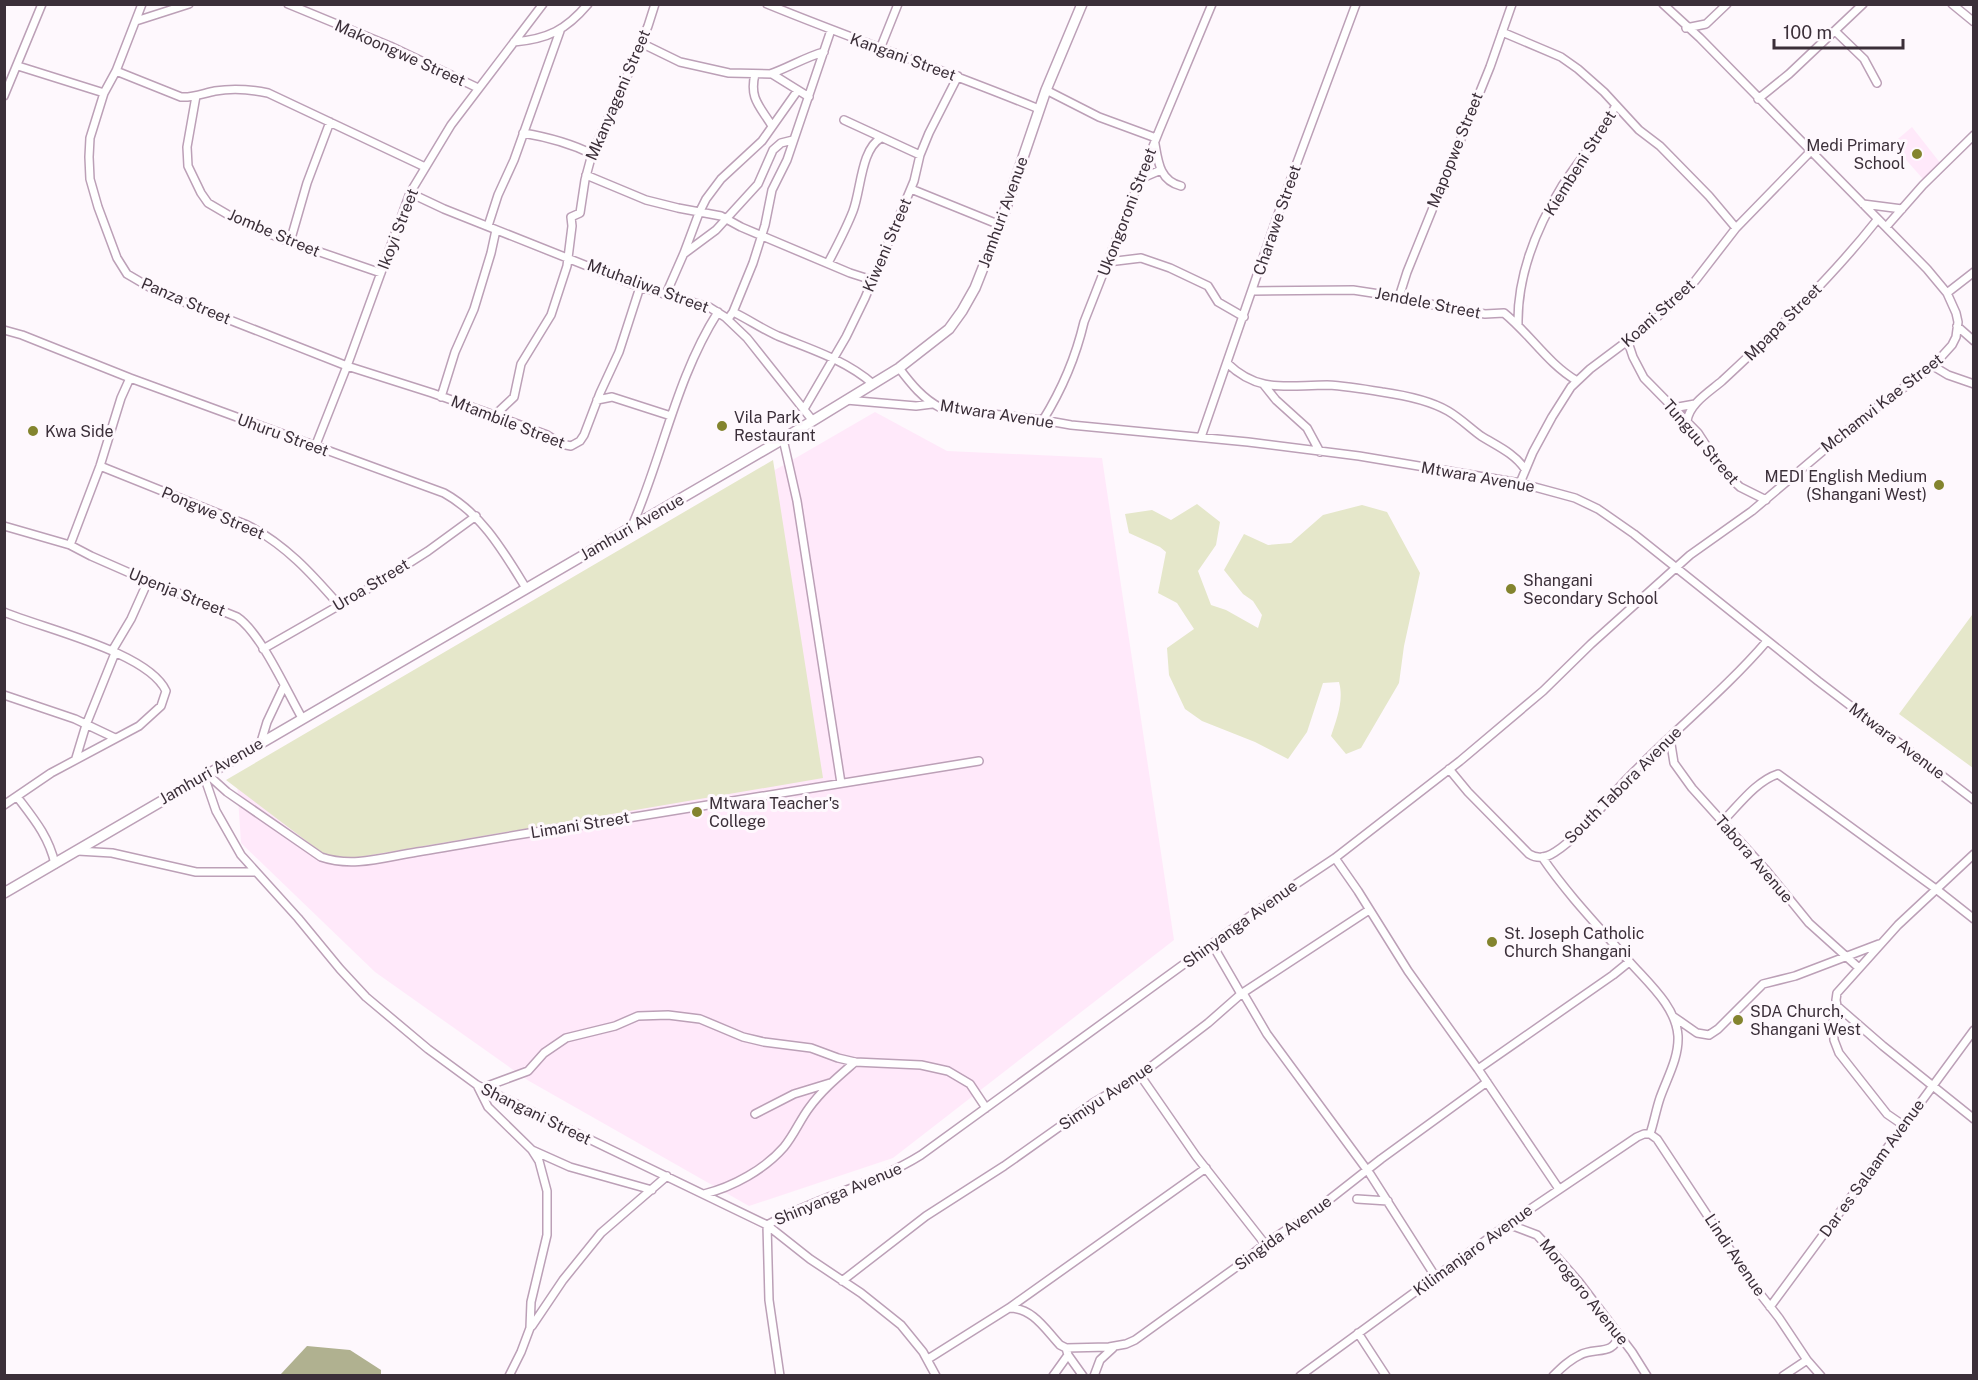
<svg xmlns="http://www.w3.org/2000/svg" width="1978" height="1380" font-family="'Public Sans',sans-serif">
<style>
.built{fill:#ffe9fa}
.green{fill:#e5e7ca}
.water{fill:#b0b190}
.lines{fill:none;stroke-linecap:round;stroke-linejoin:round}
.minor-casing{stroke:#bca0b7;stroke-width:10}
.tertiary-casing{stroke:#bca0b7;stroke-width:12}
.minor{stroke:#fff;stroke-width:7}
.tertiary{stroke:#fff;stroke-width:9}
.poi-dot{fill:#83842e;stroke:#fef8fd;stroke-width:2}
.labels{text-anchor:middle;dominant-baseline:central;stroke-width:6;stroke-linejoin:round;paint-order:stroke}
.street-label{font-size:16px;fill:#3b2f39;stroke:#fef8fd}
.poi-label{font-size:16px;fill:#3b2f39;stroke:#fef8fd;text-anchor:start}
</style>
<rect width="100%" height="100%" fill="#fef8fd"/>
<!-- built -->
<path class="built" d="M1912 127 1941 164 1923 179 1892 144Z
M875 412 947 451 1102 458 1174 940 893 1158 749 1206 529 1081 375 972 241 843 237 782Z"/>
<!-- green -->
<path class="green" d="M773 460 823 778 342 860 321 852 226 780Z
M1197 504 1220 522 1216 545 1198 571 1211 605 1226 610 1258 628 1262 615 1253 601 1243 594 1224 570 1244 534 1268 545 1291 543 1323 515 1362 505 1387 512 1420 573 1404 646 1399 683 1361 748 1346 754 1331 736C1337 718 1344 700 1339 682L1323 683 1307 732 1288 759 1255 742 1202 721 1185 709 1169 675 1167 648 1194 629 1177 603 1158 593 1166 552 1160 547 1129 533 1125 514 1152 510 1171 520Z
M1972 615 1974 616 1973 768 1899 714Z"/>
<!-- water -->
<path class="water" d="M307 1346 350 1350 381 1370V1375H280Z"/>
<g class="lines">
<defs>
<path id="minor" d="M142 4 116 71 104 93 90 138 89 157 90 179 98 207 117 258 127 274 156 291 347 366 432 393 491 414 547 435 561 444 571 446 580 441 584 435 600 393 619 352 640 287
M288 4 390 46 478 88
M767 4C857 41 949 72 1039 109
M1952 4 1974 22
M136 21 189 4
M1686 28 1706 24 1727 4
M1835 31 1864 59 1877 83
M1502 32 1561 57 1578 69 1604 92 1639 130 1660 146 1709 196 1736 228
M514 42C548 39 566 30 588 4
M641 43 680 62 729 73 772 74 809 97
M880 49 898 4
M18 66 104 93
M116 71 181 97C193 98 204 93 215 91 233 88 249 89 268 93L425 167
M755 74C749 99 760 106 772 126
M770 74C788 68 805 57 824 52
M1046 90 1099 117 1156 138
M4 96 42 4
M196 96 187 147 188 166 201 193 208 203 237 220 282 239 381 273
M1758 99 1789 74 1863 4
M844 120 920 155
M523 133C547 137 570 143 592 154
M1155 144C1158 162 1160 181 1181 186
M586 175 646 200 678 208 721 216 741 227 850 273 872 280
M1140 179 1161 170
M911 189 1000 225
M410 193 444 209 640 287 709 307 725 317 747 338 813 421
M1863 204 1902 209
M488 226 498 195 514 160 560 31
M1886 227 1923 185 1974 135
M290 242 307 183 330 122
M685 253 716 230 758 184 773 150 781 143 793 140
M1108 262 1141 258 1170 268 1208 286 1218 302 1244 317
M828 263C837 246 846 229 853 211 861 190 861 149 881 138
M1253 291 1353 290 1399 297 1443 307 1485 314 1504 313C1531 335 1547 363 1577 381
M1947 293 1974 272
M666 294 684 253 699 213 706 199 721 179 762 141 798 90
M1399 297 1407 272 1490 67 1512 4
M733 312C748 319 762 329 778 336 810 349 846 360 873 384
M728 319 733 312 753 263 765 225 772 190 787 160 831 30
M1518 325C1517 276 1537 227 1562 186 1580 159 1601 134 1616 105
M1957 326 1974 341
M4 330 22 335 130 378 444 493C482 514 503 551 526 588
M1628 342 1633 357 1644 378 1698 433 1722 470 1740 487 1766 500
M1227 363C1259 394 1287 385 1327 385 1345 386 1364 389 1382 392 1403 395 1429 400 1448 411 1460 418 1470 428 1481 436 1497 446 1514 453 1525 469
M1933 366 1948 375 1974 384
M899 368C911 384 923 399 941 408L1043 420 1071 425 1248 442 1359 456 1520 483 1575 498 1598 509 1634 534 1818 681 1974 800
M1264 385 1276 400 1307 428 1320 452
M441 397 455 352 474 309 491 253 496 230
M597 400 612 397 671 416
M846 400 916 406 932 404
M1673 408 1695 404
M804 409 846 337 865 298 914 181 920 155 929 133 958 76
M495 415 514 397 521 364 551 315 567 266 572 226 571 217 580 213 585 180 592 154 626 79 648 26 655 4
M1043 420C1061 391 1076 356 1084 322L1159 131 1212 4
M1687 421C1689 404 1709 392 1722 381 1776 331 1831 278 1877 220
M1201 437 1282 203 1356 4
M783 439 797 501 841 783
M315 447 347 366 410 193 451 125 543 4
M100 466 247 525C284 543 312 574 339 605
M1520 483 1533 452 1552 417 1571 387 1590 369 1650 324 1695 281 1736 228 1810 152
M4 526 70 545 91 556 148 581 237 617C261 633 287 692 302 718
M632 526C663 455 676 378 718 312
M70 545 100 466 121 398 130 378
M4 612C44 629 148 652 166 691L161 706 139 726 51 773 4 805
M263 649 373 586 428 551 476 516
M112 651 131 619 148 581
M4 695 75 719 115 738
M1670 738 1674 763 1692 788 1765 869 1809 923 1859 968
M261 742 267 722 284 686
M76 758 86 725 115 653
M1449 769 1468 792 1529 854C1537 859 1546 858 1555 852 1579 837 1605 802 1626 780 1672 732 1724 691 1767 641
M207 774 227 792 321 857C353 868 385 857 417 852 475 843 532 831 591 824L979 761
M204 776 216 811 241 855 298 918 340 969 366 997 428 1049 477 1085 767 1225 810 1259 861 1293 901 1325 923 1352 936 1376
M18 798C34 819 49 837 55 864
M1722 822C1738 806 1756 781 1778 774L1936 889 1974 919
M78 851 112 853 196 872H256
M1974 854 1898 925 1837 993 1836 1000 1837 1006 1883 1046 1974 1119
M1542 857C1567 894 1599 927 1628 960 1647 982 1676 1006 1678 1036 1679 1058 1667 1078 1660 1098 1656 1110 1654 1122 1650 1134
M1335 858 1358 891 1408 971 1478 1069 1559 1189
M1212 944 1241 994
M1243 993 1267 1034 1370 1174 1435 1276
M1836 1003 1833 1022 1834 1040 1839 1053 1887 1114 1903 1125
M1674 1017 1697 1033 1709 1035 1718 1029 1763 984 1795 976 1879 944
M1478 1069 1613 975 1629 962
M1140 1075 1196 1156 1265 1244
M477 1085 488 1107 532 1150 539 1161 547 1191V1235L531 1302 530 1328 521 1352 509 1376
M482 1088 528 1071 544 1053 566 1038 615 1026 638 1016 668 1015 700 1019 743 1037 764 1042 811 1048 838 1058 855 1062 921 1065 948 1071 970 1084 986 1108
M755 1114 794 1094 830 1083
M1650 1134 1657 1139 1754 1286 1779 1318 1807 1360 1821 1376
M532 1150 570 1167 652 1190
M704 1194C733 1187 765 1169 784 1147 794 1135 800 1120 809 1108 822 1090 839 1076 855 1062
M1357 1199 1388 1201
M1508 1224 1537 1235 1550 1249 1579 1282 1632 1352 1647 1376
M767 1225C817 1197 873 1185 921 1155L1275 898 1335 858 1460 761 1543 691 1591 644 1690 555 1752 511 1856 423 1933 366 1952 345 1956 337 1958 322 1956 313 1947 293 1927 269 1700 38 1663 4
M767 1225 769 1300 780 1376
M842 1281 926 1216 1004 1166 1093 1103 1140 1075 1208 1023 1241 994 1369 910
M1770 1307 1974 1030
M1009 1308C1033 1308 1045 1329 1060 1345L1066 1348 1109 1347 1126 1344 1135 1340 1235 1268 1265 1244 1316 1210 1381 1159 1487 1082
M532 1326 563 1280 601 1233 667 1176
M1358 1333 1386 1376
M1066 1348 1068 1355 1083 1376
M928 1359 1009 1308 1206 1168
M1053 1376 1068 1355
M1094 1376 1100 1360 1113 1348
M1300 1376 1508 1224 1637 1137 1644 1134H1650
M1553 1376C1561 1368 1569 1360 1580 1355 1595 1347 1615 1356 1618 1335
M1783 1376 1807 1360"/>
<path id="tertiary" d="M4 893 783 439 899 368 949 329 962 311 975 288 1000 225 1046 90 1082 4"/>
</defs>
<!-- minor casing -->
<use href="#minor" class="minor-casing"/>
<!-- tertiary casing -->
<use href="#tertiary" class="tertiary-casing"/>
<!-- minor -->
<use href="#minor" class="minor"/>
<!-- tertiary -->
<use href="#tertiary" class="tertiary"/>
</g>
<!-- markers -->
<g class="poi-dot">
<circle cx="1917" cy="154" r="6"/>
<circle cx="722" cy="426" r="6"/>
<circle cx="33" cy="431" r="6"/>
<circle cx="1939" cy="485" r="6"/>
<circle cx="1511" cy="589" r="6"/>
<circle cx="697" cy="812" r="6"/>
<circle cx="1492" cy="942" r="6"/>
<circle cx="1738" cy="1020" r="6"/>
</g>
<g class="labels">
<!-- street labels -->
<g class="street-label">
<text transform="translate(400 53) rotate(24)">Makoongwe Street</text>
<text transform="translate(903 57) rotate(20)">Kangani Street</text>
<text transform="translate(618 95) rotate(-67)">Mkanyageni Street</text>
<text transform="translate(1455 150) rotate(-68)">Mapopwe Street</text>
<text transform="translate(1580 163) rotate(-58)">Kiembeni Street</text>
<text transform="translate(1003 212) rotate(-70)">Jamhuri Avenue</text>
<text transform="translate(1127 212) rotate(-69)">Ukongoroni Street</text>
<text transform="translate(1277 220) rotate(-71)">Charawe Street</text>
<text transform="translate(398 229) rotate(-69)">Ikoyi Street</text>
<text transform="translate(274 233) rotate(23)">Jombe Street</text>
<text transform="translate(887 245) rotate(-67)">Kiweni Street</text>
<text transform="translate(648 286) rotate(20)">Mtuhaliwa Street</text>
<text transform="translate(186 301) rotate(23)">Panza Street</text>
<text transform="translate(1428 303) rotate(11)">Jendele Street</text>
<text transform="translate(1658 313) rotate(-42)">Koani Street</text>
<text transform="translate(1783 322) rotate(-45)">Mpapa Street</text>
<text transform="translate(1882 403) rotate(-38)">Mchamvi Kae Street</text>
<text transform="translate(997 414) rotate(9)">Mtwara Avenue</text>
<text transform="translate(508 422) rotate(21)">Mtambile Street</text>
<text transform="translate(283 435) rotate(20)">Uhuru Street</text>
<text transform="translate(1701 442) rotate(49)">Tunguu Street</text>
<text transform="translate(1478 477) rotate(10)">Mtwara Avenue</text>
<text transform="translate(213 513) rotate(23)">Pongwe Street</text>
<text transform="translate(632 527) rotate(-30)">Jamhuri Avenue</text>
<text transform="translate(371 585) rotate(-31)">Uroa Street</text>
<text transform="translate(177 592) rotate(22)">Upenja Street</text>
<text transform="translate(1897 741) rotate(37)">Mtwara Avenue</text>
<text transform="translate(211 771) rotate(-30)">Jamhuri Avenue</text>
<text transform="translate(1623 785) rotate(-45)">South Tabora Avenue</text>
<text transform="translate(580 825) rotate(-9)">Limani Street</text>
<text transform="translate(1754 859) rotate(49)">Tabora Avenue</text>
<text transform="translate(1240 924) rotate(-36)">Shinyanga Avenue</text>
<text transform="translate(1106 1096) rotate(-34)">Simiyu Avenue</text>
<text transform="translate(536 1114) rotate(26)">Shangani Street</text>
<text transform="translate(1872 1168) rotate(-54)">Dar es Salaam Avenue</text>
<text transform="translate(838 1194) rotate(-23)">Shinyanga Avenue</text>
<text transform="translate(1283 1233) rotate(-36)">Singida Avenue</text>
<text transform="translate(1473 1250) rotate(-36)">Kilimanjaro Avenue</text>
<text transform="translate(1735 1255) rotate(56)">Lindi Avenue</text>
<text transform="translate(1584 1292) rotate(51)">Morogoro Avenue</text>
</g>
<!-- poi labels -->
<g class="poi-label">
<text x="1905" y="145" text-anchor="end">Medi Primary<tspan x="1905" dy="18">School</tspan></text>
<text x="734" y="417">Vila Park<tspan x="734" dy="18">Restaurant</tspan></text>
<text x="45" y="431">Kwa Side</text>
<text x="1927" y="476" text-anchor="end">MEDI English Medium<tspan x="1927" dy="18">(Shangani West)</tspan></text>
<text x="1523" y="580">Shangani<tspan x="1523" dy="18">Secondary School</tspan></text>
<text x="709" y="803">Mtwara Teacher's<tspan x="709" dy="18">College</tspan></text>
<text x="1504" y="933">St. Joseph Catholic<tspan x="1504" dy="18">Church Shangani</tspan></text>
<text x="1750" y="1011">SDA Church,<tspan x="1750" dy="18">Shangani West</tspan></text>
</g>
</g>
<!-- border -->
<rect width="1978" height="1380" fill="none" stroke="#3b2f39" stroke-width="12"/>
<!-- scale -->
<path d="M1774 39v9h129v-9" fill="none" stroke="#3b2f39" stroke-width="3"/>
<text x="1783" y="39" font-size="18" fill="#3b2f39" stroke="#fef8fd" stroke-width="4.5" paint-order="stroke">100 m</text>
</svg>
